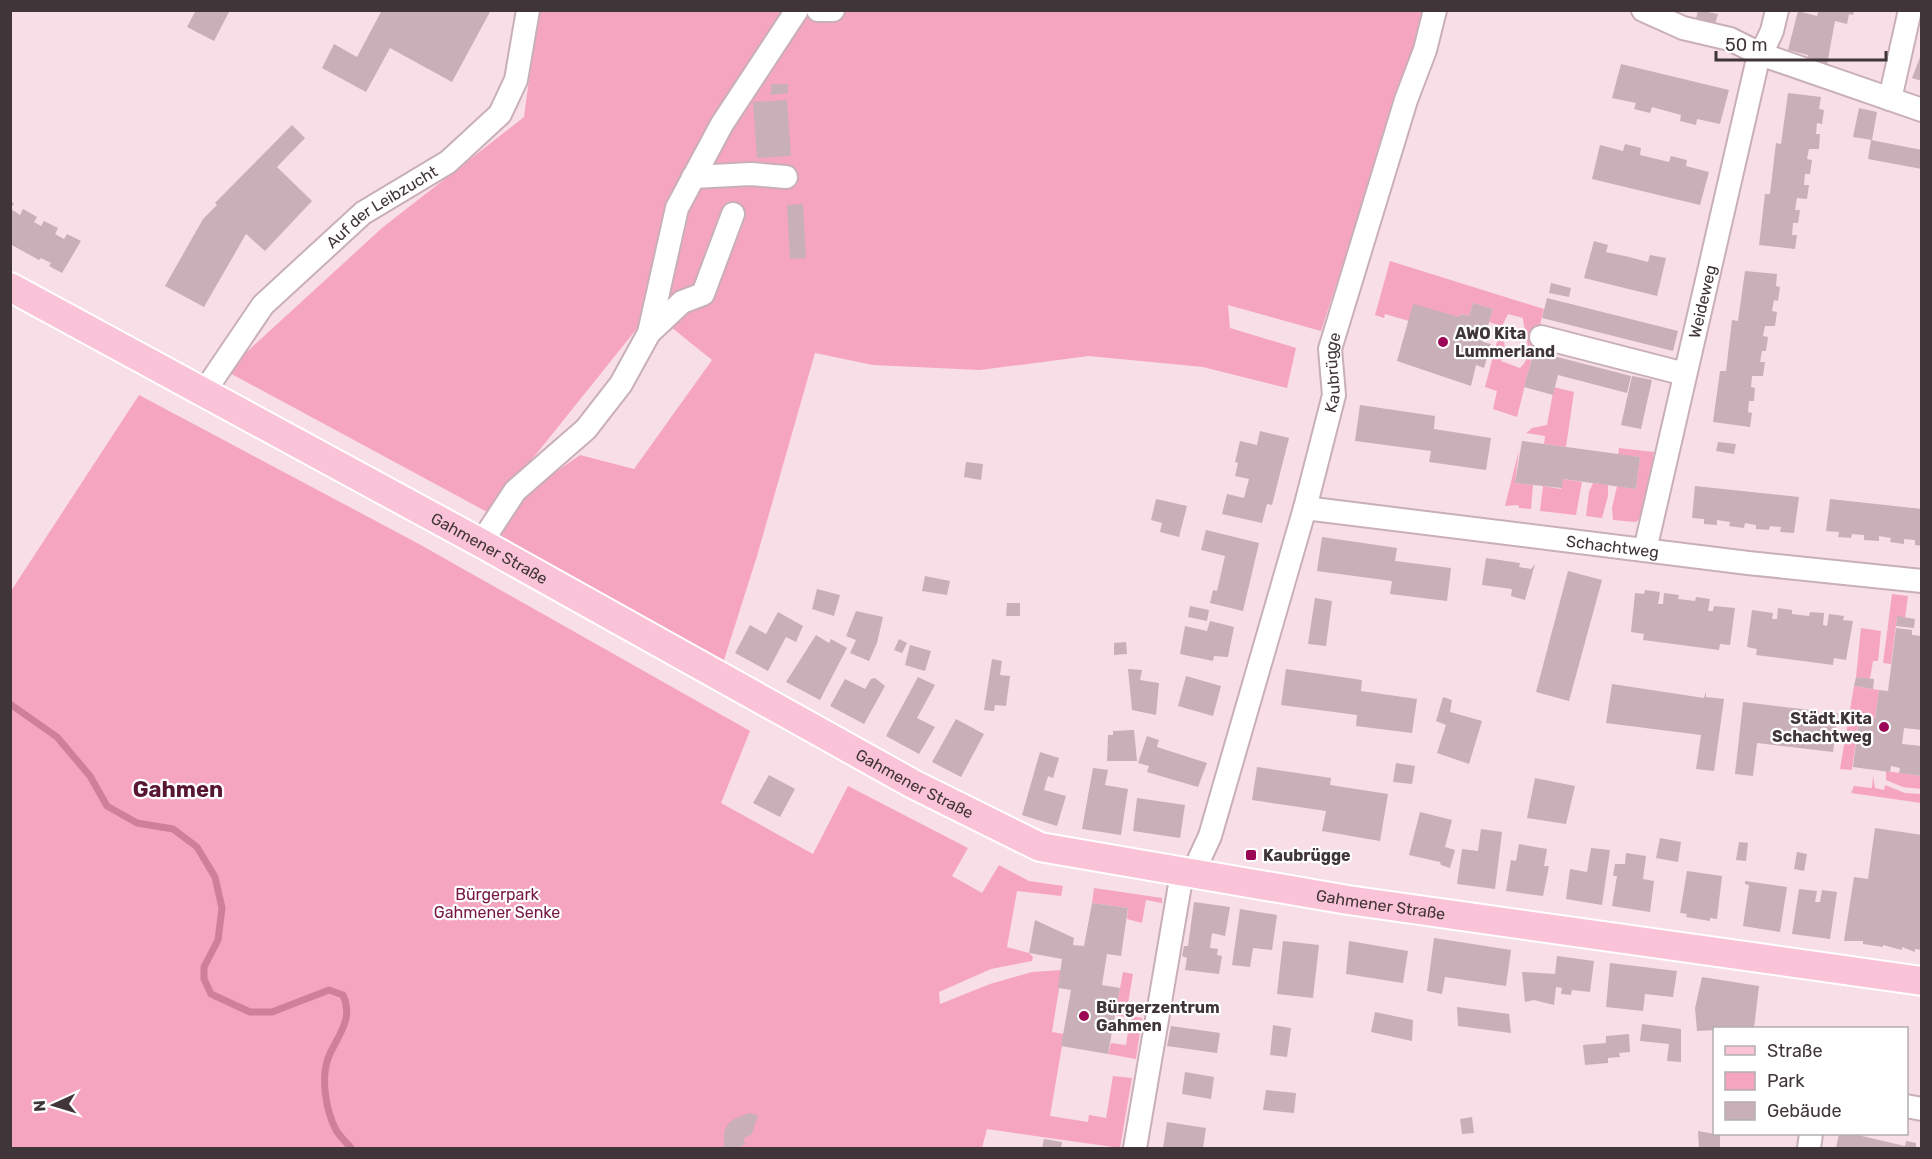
<svg xmlns="http://www.w3.org/2000/svg" width="1932" height="1159" font-family="Rubik,sans-serif">
<style>
.green{fill:#f6a5c1;fill-rule:evenodd}
.lines{fill:none;stroke-linecap:round;stroke-linejoin:round}
.stream{stroke:#ce809b;stroke-width:7}
.building{fill:#c9afb7}
.minor-casing{stroke:#c9afb7;stroke-width:26}
.major-casing{stroke:#fff;stroke-width:32}
.minor{stroke:#fff;stroke-width:22}
.major{stroke:#fbc3d7;stroke-width:28}
.poi-dot{fill:#9b0656;stroke:#fff;stroke-width:2}
.labels{text-anchor:middle;dominant-baseline:central;stroke-width:4.5;stroke-linejoin:round;paint-order:stroke}
.street-label{font-size:16px;fill:#403538;stroke:#fff}
.poi-label{font-size:16px;font-weight:bold;fill:#403538;stroke:#fff;text-anchor:start}
.park-label{font-size:16px;fill:#761843;stroke:#fff}
.district-label{font-size:22px;font-weight:bold;fill:#571632;stroke:#fff}
</style>
<rect width="100%" height="100%" fill="#f8dee6"/>
<!-- green -->
<path class="green" d="M538 11H1426L1321 331 1228 305 1230 328 1296 348 1287 388 1203 367 1089 356 980 370 873 365 815 353 757 556 724 660 568 579 499 536 523 495 580 455 634 469 712 360 651 311 489 513 226 371 382 228 524 117Z
M1390 261 1544 309 1517 417 1493 409 1497 391 1485 387 1501 326 1489 322 1493 309 1473 303 1469 316 1461 314 1459 317 1409 321 1385 314 1384 318 1375 315ZM1508 314 1523 318C1524 334 1535 355 1520 368L1501 361 1505 352 1503 324Z
M1554 387 1574 392 1566 447 1544 444 1545 436 1526 433 1532 428 1547 425Z
M139 395 419 544 750 731 721 803 813 854 848 786 968 848 952 876 982 893 999 865 1029 881 1063 886 1061 896 1017 891 1007 947 1029 953 1033 957 1032 961 991 969 939 992 940 1004 990 984 1032 972 1062 970 1052 1032 1064 1034 1050 1116 1088 1122 1089 1115 1106 1118 1113 1076 1132 1078 1120 1148 987 1129 982 1148H11V591Z
M1619 448 1654 452 1643 515 1636 522 1613 520 1612 508 1617 486 1636 489 1640 457 1618 455Z
M1519 450 1515 483 1533 485 1531 509 1519 508 1518 505 1505 506Z
M1563 479 1582 482 1576 515 1540 511 1543 486 1561 489Z
M1593 483 1608 485V496L1602 518 1586 516 1589 492Z
M1892 594 1908 596 1905 618 1897 617 1891 664 1883 663Z
M1861 628 1881 631 1878 661H1873L1870 679 1856 677Z
M1854 686 1879 690 1875 719 1859 717 1852 770 1840 769Z
M1886 771 1921 776V789L1903 787 1886 780Z
M1873 776 1875 788 1884 790 1885 785 1905 793 1921 794V803L1851 793 1854 786 1872 788Z
M1094 888 1162 898V903L1146 900 1142 923 1127 919 1128 908 1092 903Z
M1123 972 1133 974 1126 1015 1142 1018 1136 1059 1108 1054 1111 1043 1126 1045 1130 1018 1115 1015Z"/>
<g class="lines">
<!-- stream -->
<path class="stream" d="M10 704 57 737 90 776 107 806 137 823 173 829 197 847 215 877 222 908 218 940 204 967V979L211 994 250 1012H272L329 990 343 995C354 1019 338 1035 329 1056 320 1077 326 1111 336 1130 340 1137 347 1143 351 1148"/>
</g>
<!-- building -->
<path class="building" d="M196 10H230L214 41 187 27Z
M382 10H491L452 82 390 48 366 92 322 68 334 44 357 57Z
M1698 10 1718 14 1715 24 1696 19Z
M1819 10H1854L1853 15 1849 14 1847 24 1835 21 1826 70 1806 65 1808 55 1788 50 1798 11 1817 16Z
M1922 52V81L1912 78Z
M1621 64 1729 90 1720 124 1697 119 1696 125 1680 121 1681 115 1652 107 1650 113 1634 109 1636 103 1612 98Z
M771 84H788V93L771 95Z
M1788 93 1821 97 1819 109 1824 110 1822 124 1817 123 1816 134H1820L1819 149H1809L1807 159 1812 160 1810 174H1805L1804 185H1809L1807 199 1797 198 1795 210H1800L1798 223H1793L1792 235H1797L1795 249 1759 245 1765 194H1770L1776 143 1781 144Z
M787 100 791 156 757 158 753 102Z
M1859 108 1877 112 1872 140 1853 137Z
M292 125 305 138 277 167 312 201 265 251 246 234 204 307 165 286 203 219 217 205 215 203Z
M1871 140 1922 150V169L1868 159Z
M1625 144 1641 148 1640 155 1669 162 1671 156 1687 160 1686 166 1709 172 1700 205 1592 179 1600 145 1623 151Z
M10 202 14 203 11 209 20 215 23 209 37 217 34 222 41 226 44 221 58 228 55 234 64 239 67 234 81 241 62 273 49 266 51 263 41 258 39 260 10 244Z
M803 204 806 258 790 259 787 205Z
M1594 241 1608 245 1606 252 1629 257 1648 262 1650 255 1666 258 1657 296 1584 278Z
M1745 271 1777 274 1776 286 1780 287 1778 301 1774 300 1772 311 1777 312 1775 326H1765L1763 336 1768 337 1766 351H1762L1760 362H1765L1763 376H1752L1751 387 1755 388 1754 401H1749L1748 412 1752 413 1750 427 1713 422 1720 371H1726L1732 320 1738 321Z
M1551 283 1571 288 1569 297 1549 293Z
M1547 298 1678 331 1673 351 1542 318Z
M1473 303 1493 309 1483 342 1491 344 1484 368 1476 365 1471 386 1397 361 1413 304 1459 317 1460 314 1469 316Z
M1534 351 1631 376 1627 393 1558 375 1553 395 1524 387Z
M1632 376 1652 380 1641 429 1621 425Z
M1360 405 1435 416 1434 429 1491 438 1486 470 1429 462 1431 451 1355 441Z
M1260 431 1289 438 1272 505 1267 504 1262 523 1222 514 1227 494 1244 498 1249 479 1235 476 1238 463 1235 462 1240 441 1257 445Z
M1522 441 1640 457 1636 489 1563 479 1562 488 1515 483Z
M1718 442 1736 444 1734 454 1716 451Z
M966 462 983 464 981 480 964 477Z
M1695 486 1799 497 1794 533 1780 532 1781 527 1770 526 1769 530 1756 529V525L1745 523 1744 528 1729 526 1730 522 1717 520V525L1704 524V519L1692 518Z
M1156 499 1187 506 1179 537 1160 532 1162 523 1151 520Z
M1830 499 1922 509V546L1915 545V540L1904 539V544L1890 542 1891 538 1879 536V541L1864 540V535L1852 534 1851 538 1838 537 1839 532 1826 531Z
M1206 530 1259 543 1243 611 1210 603 1213 590 1217 591 1225 556 1201 550Z
M1322 537 1397 548 1395 561 1451 568 1447 601 1390 594 1392 581 1317 571Z
M1486 558 1520 563 1519 567 1531 569 1535 564 1525 600 1511 596 1512 589 1482 585Z
M1568 571 1602 580 1569 701 1536 692Z
M925 576 950 581 947 595 922 591Z
M817 589 840 595 834 616 812 609Z
M1645 590 1660 592 1658 604H1663L1664 593 1679 595 1678 599 1687 600 1695 601 1696 597 1710 599 1708 611H1713L1714 606 1735 608 1730 645 1720 644 1719 650 1643 640 1644 634 1631 632 1635 593 1644 594Z
M1315 598 1332 601 1326 646 1308 644Z
M1007 603H1020V616H1006Z
M1190 606 1209 610 1207 621 1188 617Z
M1778 608 1792 610V614L1800 615 1809 616 1810 612 1824 613 1823 625 1827 626 1829 614 1844 616 1843 620 1853 621 1846 660 1834 658 1833 665 1756 655 1757 649 1747 647 1752 610 1773 613 1772 619H1777Z
M856 611 883 617 877 643 869 661 850 653 856 640 846 636Z
M778 612 803 626 796 642 786 637 768 671 735 653 750 625 766 634Z
M1897 616 1915 619 1914 628 1896 626Z
M1210 621 1234 627 1228 657 1214 656 1213 661 1180 654 1185 626 1207 631Z
M1896 628 1912 630V635L1922 636V730L1904 728 1902 744 1922 746V776L1899 773 1900 768 1891 766 1890 772 1853 767 1859 717 1875 719 1879 690 1888 691Z
M816 635 829 643 831 639 847 648 820 700 786 682Z
M899 639 907 643 902 653 894 650Z
M1126 642 1127 654 1114 655V643Z
M910 645 931 651 925 671 905 665Z
M992 659 1002 661 1000 675 1010 676 1006 706 995 705 994 711 984 710Z
M1128 669 1142 670 1140 680 1159 683 1156 715 1132 710Z
M1286 669 1362 680 1361 691 1417 699 1412 733 1356 726 1357 715 1281 705Z
M1186 676 1221 686 1213 716 1178 706Z
M918 677 935 685 917 718 935 727 919 754 886 736Z
M1856 677 1874 679 1873 689 1854 686Z
M875 678 885 686 864 724 830 706 845 679 865 689 871 679Z
M1612 684 1704 698 1706 692V697L1724 699 1714 771 1696 769 1701 735 1606 723Z
M1443 697 1452 700 1450 712 1482 721 1469 764 1437 753 1446 725 1436 721Z
M1743 702 1819 711V713H1838L1833 752 1757 743 1753 776 1735 774Z
M956 719 984 734 961 777 932 762Z
M1134 730 1137 761H1107L1108 735H1113V731Z
M1147 736 1159 740 1157 747 1207 763 1198 787 1147 772 1149 766 1138 763Z
M1040 752 1059 758 1053 778 1048 776 1044 790 1066 796 1057 826 1022 815Z
M1396 763 1415 766 1412 784 1393 782Z
M1257 767 1331 778 1330 785 1388 794 1380 841 1322 831 1326 811 1252 800Z
M1093 768 1108 770 1105 785 1128 789 1121 835 1082 829Z
M769 775 795 789 780 817 753 803Z
M1535 778 1575 786 1566 824 1527 818Z
M1137 798 1185 805 1180 838 1133 831Z
M1420 812 1452 820 1445 847 1455 850 1450 868 1441 865 1440 862 1409 855Z
M1875 828 1922 835V950L1915 949V952L1902 947V950L1883 945V947L1863 944V941H1844L1854 877 1868 879Z
M1481 829 1502 832 1495 889 1457 884 1462 849 1478 851Z
M1660 838 1681 842 1678 862 1656 858Z
M1739 842 1748 843 1746 861 1736 860Z
M1519 844 1547 849 1544 866H1549L1543 896 1506 891 1511 860 1516 861Z
M1591 848 1610 850 1602 905 1566 899 1570 869 1587 872Z
M1797 852 1807 854 1804 871 1794 869Z
M1626 853 1646 856 1643 879 1654 881 1650 912 1612 906 1617 876H1613L1615 864H1625Z
M1687 871 1722 876 1717 919 1710 918V921L1686 917 1687 914 1680 913Z
M1745 881 1787 887 1780 932 1743 926 1749 885 1745 884Z
M1799 889 1817 891 1815 902H1820L1822 890 1837 892 1830 939 1792 934Z
M1194 902 1230 907 1225 936 1212 933 1210 948 1218 949 1217 955 1222 956 1219 974 1185 970 1187 958 1182 956 1184 946H1188Z
M1092 903 1128 908 1121 956 1107 954 1102 985 1120 988 1108 1054 1061 1046 1071 990 1058 988 1062 959 1029 953 1035 920 1074 938 1073 945 1084 946Z
M1240 909 1277 915 1272 950 1253 948 1250 967 1232 965Z
M1434 938 1511 950 1506 986 1445 977 1442 994 1427 991Z
M1283 941 1319 945 1313 998 1277 994Z
M1349 941 1408 951 1403 983 1346 974Z
M1557 956 1594 961 1590 992 1572 990 1571 995 1561 994 1562 988 1556 987 1554 1005 1534 1000 1525 1002 1522 972 1555 974Z
M1610 963 1677 971 1673 997 1645 994 1643 1011 1606 1007Z
M1702 977 1759 986 1754 1028 1697 1031 1695 1008Z
M1457 1007 1509 1014 1511 1033 1458 1026Z
M1375 1012 1413 1020 1412 1041 1371 1032Z
M1642 1024 1681 1029V1062L1667 1061 1669 1044 1640 1041Z
M1273 1025 1291 1028 1287 1057 1270 1055Z
M1171 1026 1220 1033 1217 1053 1167 1046Z
M1629 1034 1630 1052 1619 1053 1620 1057 1608 1058V1063L1585 1065 1583 1045 1606 1043V1036Z
M1185 1072 1214 1077 1211 1099 1182 1094Z
M1266 1090 1296 1093 1294 1113 1263 1110Z
M749 1113 758 1115 752 1134 744 1138 745 1144 738 1148H724V1132L728 1124 734 1119Z
M1472 1117 1474 1133 1462 1134 1460 1119Z
M1167 1122 1206 1128 1203 1148H1163Z
M1698 1131 1720 1135V1148H1699Z
M1839 1134H1853L1905 1146 1906 1141 1916 1143V1148H1836Z
M1044 1139 1062 1142 1061 1148H1042Z"/>
<g class="lines">
<defs>
<g id="minor">
<path d="M818 10H833"/>
<path d="M1643 10 1683 28 1730 39 1760 54 1922 110"/>
<path d="M1890 99 1910 10"/>
<path d="M693 177 751 174 786 177"/>
<path d="M649 333 682 302 703 294 733 214"/>
<path d="M1541 337 1685 374"/>
<path id="s1" d="M204 392 263 305 363 213 448 162 500 114 516 80 528 10"/>
<path id="s2" d="M1305 508 1748 563 1922 581"/>
<path d="M481 543 515 491 586 429 621 384 649 333 677 208 722 124 797 10"/>
<path id="s3" d="M1645 550 1757 63 1772 31 1777 10"/>
<path id="s4" d="M1192 875 1210 836 1305 508 1334 395 1330 349 1406 100 1425 50 1435 10"/>
<path d="M1906 1106 1922 1109"/>
<path d="M1135 1148 1182 873"/>
<path d="M1809 1148 1811 1134"/>
</g>
<g id="major">
<path id="s5" d="M10 287 481 543 913 784 1040 847 1348 900 1922 981"/>
</g>
</defs>
<!-- minor casing -->
<use href="#minor" class="minor-casing"/>
<!-- major casing -->
<use href="#major" class="major-casing"/>
<!-- minor -->
<use href="#minor" class="minor"/>
<!-- major -->
<use href="#major" class="major"/>
</g>
<!-- markers -->
<g class="poi-dot">
<circle cx="1443" cy="342" r="6"/>
<circle cx="1884" cy="727" r="6"/>
<rect x="1245" y="849" width="12" height="12" rx="3"/>
<circle cx="1084" cy="1016" r="6"/>
</g>
<g class="labels">
<!-- street labels -->
<g class="street-label">
<text stroke="none"><textPath href="#s1" startOffset="260">Auf der Leibzucht</textPath></text>
<text stroke="none"><textPath href="#s3" startOffset="255">Weideweg</textPath></text>
<text stroke="none"><textPath href="#s4" startOffset="524">Kaubrügge</textPath></text>
<text stroke="none"><textPath href="#s2" startOffset="310">Schachtweg</textPath></text>
<text stroke="none"><textPath href="#s5" startOffset="546">Gahmener Straße</textPath></text>
<text stroke="none"><textPath href="#s5" startOffset="1032">Gahmener Straße</textPath></text>
<text stroke="none"><textPath href="#s5" startOffset="1518">Gahmener Straße</textPath></text>
</g>
<!-- poi labels -->
<g class="poi-label">
<text x="1455" y="333">AWO Kita<tspan x="1455" dy="18">Lummerland</tspan></text>
<text x="1872" y="718" text-anchor="end">Städt.Kita<tspan x="1872" dy="18">Schachtweg</tspan></text>
<text x="1263" y="855">Kaubrügge</text>
<text x="1096" y="1007">Bürgerzentrum<tspan x="1096" dy="18">Gahmen</tspan></text>
</g>
<!-- park labels -->
<g class="park-label">
<text x="497" y="894">Bürgerpark<tspan x="497" dy="18">Gahmener Senke</tspan></text>
</g>
<!-- district labels -->
<g class="district-label">
<text x="178" y="789">Gahmen</text>
</g>
</g>
<!-- border -->
<rect width="1932" height="1159" fill="none" stroke="#403538" stroke-width="24"/>
<!-- legend -->
<rect x="1713" y="1027" width="195" height="108" fill="#ffffff" stroke="#b3aeaf" stroke-width="1.5"/>
<rect x="1725" y="1046" width="30" height="9" fill="#fbc3d7" stroke="#b3aeaf" stroke-width="1.5"/>
<text x="1767" y="1057" font-size="18" fill="#403538">Straße</text>
<rect x="1725" y="1072" width="30" height="18" fill="#f6a5c1" stroke="#b3aeaf" stroke-width="1.5"/>
<text x="1767" y="1087" font-size="18" fill="#403538">Park</text>
<rect x="1725" y="1102" width="30" height="18" fill="#c9afb7" stroke="#b3aeaf" stroke-width="1.5"/>
<text x="1767" y="1117" font-size="18" fill="#403538">Gebäude</text>
<!-- north arrow -->
<g transform="translate(54 1105) rotate(266)" stroke="#ffffff" stroke-width="4.5" paint-order="stroke">
<path d="M0-4.5L10 22L0 15L-10 22Z" fill="#403538"/>
<text y="-9" font-size="16" font-weight="bold" text-anchor="middle" fill="#403538">N</text>
</g>
<!-- scale -->
<path d="M1716 51v9h170v-9" fill="none" stroke="#403538" stroke-width="3"/>
<text x="1725" y="51" font-size="18" fill="#403538" stroke="#ffffff" stroke-width="4.5" paint-order="stroke">50 m</text>
</svg>
